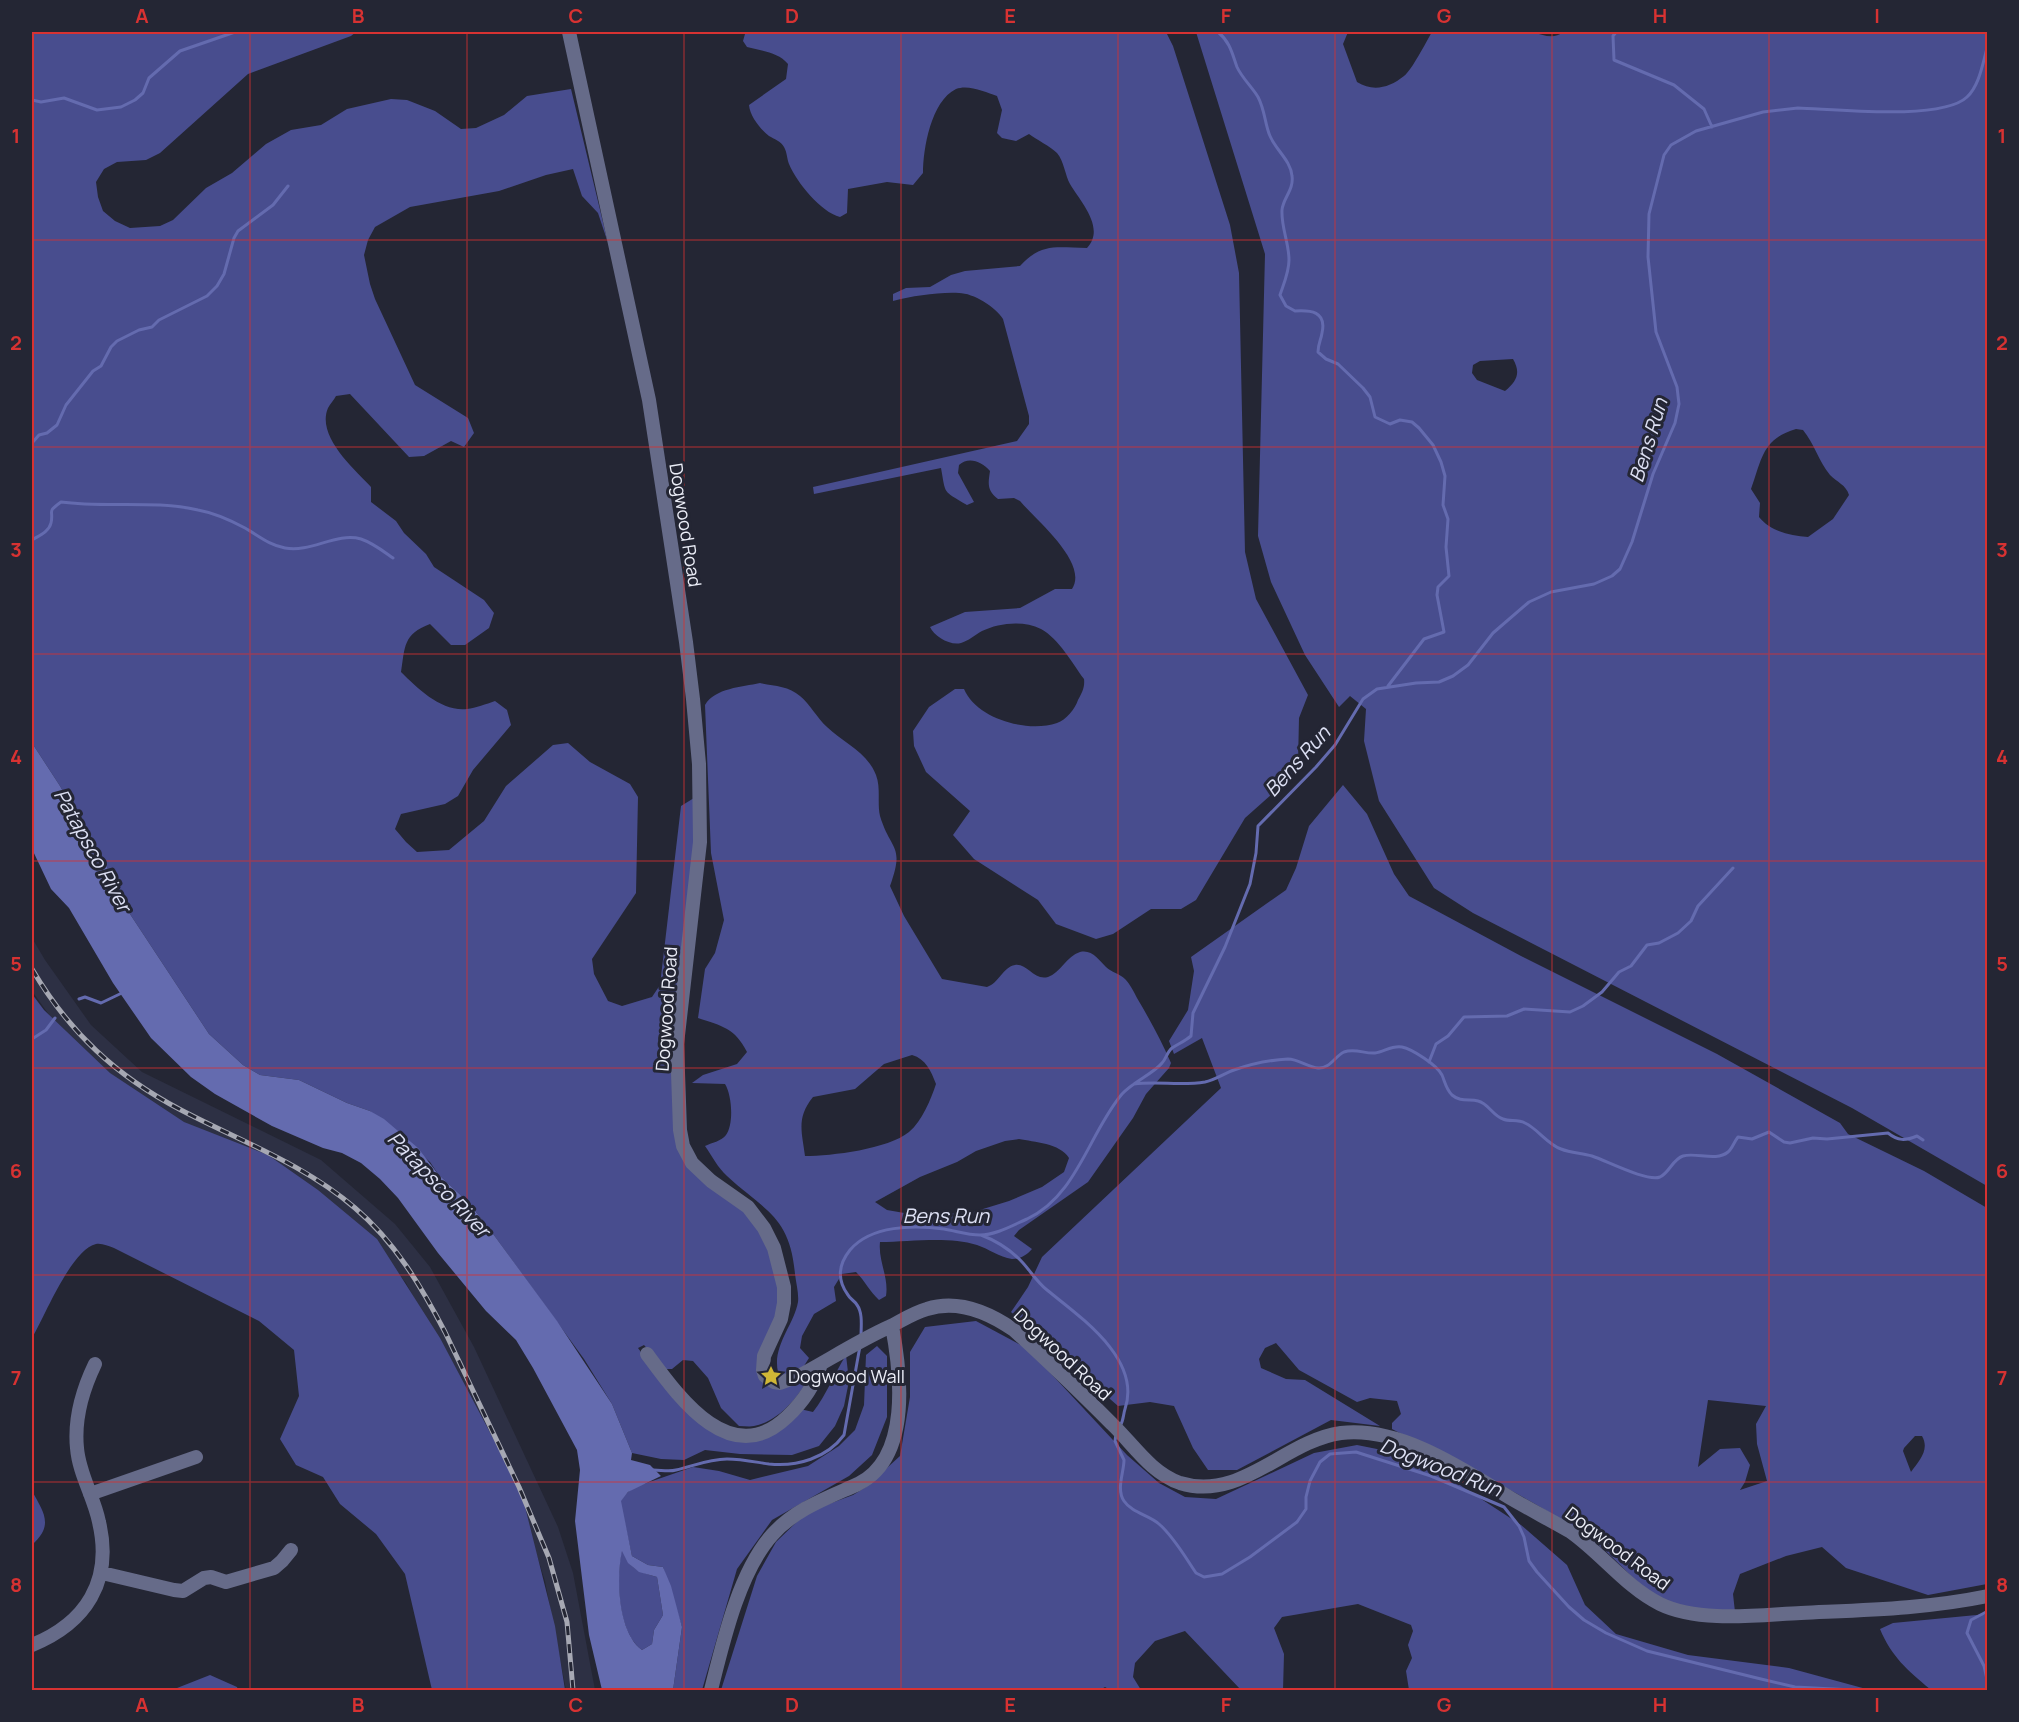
<svg xmlns="http://www.w3.org/2000/svg" width="2019" height="1722" font-family="Manrope,sans-serif">
<style>
.built{fill:#2d3044}
.forest{fill:#484d8e;fill-rule:evenodd}
.water{fill:#646baf;fill-rule:evenodd}
.lines{fill:none;stroke-linecap:round;stroke-linejoin:round}
.stream{stroke:#646baf;stroke-width:3}
.minor{stroke:#666b89;stroke-width:14}
.rail-casing{stroke:#a6a8b3;stroke-width:5}
.rail{stroke:#242634;stroke-width:3;stroke-dasharray:9;stroke-linecap:butt}
.grid{fill:none;stroke:#d73232;stroke-width:1.5;stroke-opacity:0.55}
.labels{text-anchor:middle;dominant-baseline:central;stroke-width:6;stroke-linejoin:round;paint-order:stroke}
.street-label{font-size:18px;fill:#eceef8;stroke:#242634}
.poi-label{font-size:18px;fill:#eceef8;stroke:#242634;text-anchor:start}
.water-label{font-size:20px;font-style:italic;fill:#dde0f4;stroke:#242634}
.neatline{fill:none;stroke:#d73232;stroke-width:2}
.grid-label{font-size:20px;text-anchor:middle;font-weight:bold;fill:#d73232}
</style>
<rect width="100%" height="100%" fill="#242634"/>
<!-- built -->
<path class="built" d="M32 938 45 960 91 1025 142 1072 321 1160 395 1224 430 1267 474 1347 558 1527 573 1573 595 1690H566L545 1581 531 1537 445 1356 406 1283 375 1244 125 1096 70 1044 32 991Z"/>
<!-- forest -->
<path class="forest" d="M32 32H356L351 36 248 74 160 153 146 160 117 162 104 169 96 182 98 197 103 211 115 221 130 228 160 226 173 220 206 188 232 173 266 144 291 130 321 125 347 109 391 99 407 100 435 111 461 129 476 128 504 115 527 96 571 89 608 243 598 213 582 196 573 169 546 175 499 191 410 207 375 227 368 240 364 255 370 284 375 299 415 385 468 418 474 433 464 447 451 441 424 456 409 457 350 394 336 396C334 400 330 404 328 408 316 436 354 469 371 487V502L396 521 404 533 426 554 434 567 484 600 494 613 489 628 465 645H451L430 624C403 634 405 647 401 672 418 689 442 712 467 709 476 708 486 704 495 701L507 710 511 725 473 770 458 796 445 804 401 814 395 829 406 842 417 852 449 850 484 821 506 786 553 745 568 743 590 762 630 784 638 797 636 893 592 959 594 974 608 1001 622 1006 652 997 660 985 681 806 694 798 696 842 681 972 679 1147 745 1210 760 1230 776 1269 780 1303 761 1378 810 1375C800 1396 778 1422 754 1426 750 1427 744 1426 739 1426L721 1408 708 1378 693 1361 683 1360 672 1369H665L644 1345 638 1348 656 1373 738 1440 800 1409 813 1412C827 1394 834 1374 846 1355L849 1381 844 1406 835 1426 819 1446 792 1455 740 1454 705 1450 684 1460 661 1459 632 1453 612 1404 584 1359 488 1227 468 1202 438 1174 430 1162 370 1111 347 1103 299 1080 260 1075 243 1065 209 1034 126 908 100 852 87 834 60 786 32 743Z
M743 32H1166L1173 46 1230 225 1239 273 1245 552 1256 599 1308 695 1299 718 1298 763 1291 777 1245 818 1196 900 1181 909H1151L1113 934 1096 939 1056 924 1038 900 974 859 953 835 970 811 926 772 914 746 913 731 929 707 955 689H964C977 719 1027 733 1057 723 1066 720 1075 709 1078 700 1082 693 1085 687 1084 679 1072 663 1059 639 1041 629 1023 620 999 623 982 631 975 635 968 641 961 643 950 646 934 636 930 627L965 612 1020 608 1055 589H1072C1089 563 1036 520 1020 501L1014 498 998 499C987 491 988 484 990 471 982 462 969 456 959 465L958 473 974 502 967 505C942 490 946 495 941 468L814 494 813 487 1017 441 1029 424V416L1003 319C996 307 973 293 959 293 938 292 913 296 893 301V294L906 288 930 287 951 275 965 271 1020 266C1042 242 1057 248 1087 248 1106 228 1080 201 1070 184 1065 175 1064 161 1057 153 1050 146 1037 140 1029 134L1016 141 1002 138 997 133 1002 110 997 96C986 92 968 84 956 89 931 101 923 149 923 173L913 185 887 182 848 189 847 213 840 217C821 212 797 183 789 164 787 159 787 152 784 147 781 141 774 139 769 136 760 129 750 116 749 105L786 79 788 64C778 52 762 51 747 47L743 41 745 34Z
M1196 32H1348L1343 44 1357 82C1373 92 1389 88 1404 76 1412 70 1426 42 1432 32H1532C1543 35 1554 40 1563 32H1987V1186L1852 1108 1473 913 1434 888 1379 801 1364 741 1366 709 1350 696 1339 707 1305 655 1271 582 1258 536 1265 254ZM1513 359C1521 373 1517 381 1505 391L1477 380 1472 373 1473 365 1480 361ZM1796 429 1803 430C1814 443 1819 462 1830 475 1837 482 1846 485 1849 495L1833 519 1808 537C1790 535 1771 532 1759 517L1760 503 1751 489C1762 459 1762 439 1796 429Z
M760 683C774 686 789 686 800 696 810 704 817 718 827 727 844 743 867 752 876 775 881 788 877 803 880 816 891 852 905 844 890 886L904 916 942 979 987 987C999 983 1003 967 1015 965 1027 963 1034 981 1048 977 1060 973 1067 956 1080 952 1092 949 1099 960 1106 967 1111 972 1120 974 1125 979 1130 984 1134 992 1137 998 1150 1020 1161 1040 1171 1063L1169 1068 1146 1094 1133 1118 1088 1182 1019 1230 1014 1236 1032 1249C1027 1255 1020 1259 1012 1259 999 1257 989 1249 977 1245 948 1236 910 1242 880 1242 878 1261 889 1277 886 1296L879 1300C870 1292 865 1281 856 1272L842 1274 834 1287 836 1301 814 1314 802 1336 800 1348 809 1358 802 1369 783 1376 778 1372C772 1346 794 1325 798 1302 799 1294 796 1283 795 1274 790 1216 765 1211 727 1176 718 1168 712 1156 705 1146 711 1143 722 1141 726 1135 734 1124 732 1095 725 1084L692 1083 703 1075 737 1064 747 1052C735 1028 722 1026 698 1018L705 969 715 953 724 920 711 853 705 705C715 688 742 687 760 683ZM912 1055C926 1059 931 1071 936 1084 931 1099 922 1121 909 1132 888 1149 832 1156 805 1156 802 1132 796 1118 813 1097L855 1089 884 1064ZM1019 1139C1034 1142 1060 1143 1069 1158L1064 1172 1042 1187 1009 1201 970 1213 910 1214 887 1210 875 1202 920 1177 957 1162 976 1151 1005 1141Z
M1343 785 1367 814 1394 874 1409 896 1521 956 1717 1054 1840 1123 1848 1134 1924 1171 1987 1208V1584L1928 1595 1846 1568 1822 1547 1786 1556 1740 1574 1733 1594 1735 1612C1716 1610 1694 1610 1676 1605 1642 1595 1620 1560 1593 1541 1532 1497 1458 1464 1392 1429V1423L1401 1414 1397 1401 1370 1398 1357 1402 1299 1370 1276 1343 1265 1348 1259 1359 1261 1368 1286 1379 1305 1380 1380 1426 1331 1420 1237 1470H1208L1193 1448 1174 1406 1150 1402 1118 1406 1011 1312 1028 1287 1042 1257 1221 1088 1202 1038 1174 1054 1169 1041 1188 1010 1194 971 1191 957 1286 890 1296 868 1309 826ZM1708 1400 1766 1406 1756 1424 1757 1444 1767 1481 1740 1490 1745 1482 1750 1465 1740 1448 1720 1449 1698 1467ZM1915 1436H1922C1930 1450 1919 1461 1911 1472L1903 1451 1904 1448Z
M32 994 44 1010 110 1073 184 1122 268 1155 318 1190 377 1239 440 1338 521 1491 555 1626 565 1690H432L405 1574 376 1534 340 1504 323 1477 296 1465 280 1439 299 1396 294 1350 259 1321 114 1248C108 1246 102 1243 96 1244 71 1250 45 1316 32 1338Z
M976 1321 1028 1349 1127 1455 1159 1483 1185 1497 1216 1499 1314 1453 1357 1445 1402 1454 1443 1474 1521 1525 1567 1565 1585 1605 1616 1634 1688 1655 1789 1668 1870 1690H1409L1406 1671 1412 1658 1408 1645 1413 1631 1411 1625 1358 1604 1282 1617 1274 1628 1284 1654 1283 1690H1241L1185 1631 1155 1641 1135 1663 1133 1677 1141 1690H1110L1105 1687 1100 1690H721L757 1576 776 1542 807 1512 853 1495 866 1487 900 1456 910 1397V1352L925 1327Z
M877 1346 887 1356V1417L872 1455 849 1476 772 1520 737 1569 702 1690H673L682 1627 663 1567 648 1565 632 1556 620 1501 628 1492 635 1487 693 1467 719 1471 750 1480 808 1466 839 1446 855 1430 864 1405 866 1355Z
M32 1491C44 1513 54 1525 32 1545Z
M622 1549C631 1570 637 1571 657 1577L663 1615 654 1630 652 1644 642 1650C617 1632 616 1577 622 1549Z
M1987 1614V1690H1928L1930 1689C1908 1671 1891 1656 1880 1629L1893 1623Z
M210 1675 237 1687 238 1690H172Z"/>
<!-- water -->
<path class="water" d="M32 743 60 786 86 833 100 852 126 908 209 1034 243 1065 260 1075 299 1080 347 1103 370 1111 384 1119 418 1148 438 1174 468 1202 488 1227 557 1321 612 1404 632 1453 631 1460 650 1465 661 1476 628 1492 621 1501 632 1556 648 1565 663 1567 671 1586 682 1627 673 1690H602L589 1635 575 1521 580 1470 577 1450 533 1368 516 1340 486 1311 438 1253 398 1198 380 1179 361 1163 342 1153 323 1148 272 1126 215 1094 191 1077 151 1038 113 983 69 908 51 889 32 849ZM622 1551 628 1563 639 1572 657 1577 663 1615 654 1630 652 1644 642 1650C618 1633 616 1578 622 1551Z"/>
<g class="lines">
<!-- stream -->
<path class="stream" d="M1218 32C1230 42 1232 53 1237 67 1242 78 1252 87 1258 97 1265 110 1265 125 1270 136 1276 150 1291 161 1292 176 1294 190 1283 198 1282 210 1281 227 1289 243 1289 260 1289 272 1284 283 1280 295L1286 306 1295 311C1310 310 1327 311 1322 333 1321 340 1318 344 1318 352L1326 359 1338 364 1363 388 1370 397 1375 417 1390 424 1400 420 1412 422 1419 428 1433 445 1441 462 1445 476 1443 505 1448 519 1446 547 1449 576 1438 587 1437 595 1444 632 1424 639 1388 686
M1616 32 1613 36 1614 60 1674 85 1704 109 1712 127
M32 100 41 102 64 98 97 110 121 107 135 100 143 93 149 78 180 51 235 32
M32 443 39 435 47 433 57 425 66 405 93 371 101 366 111 347 117 341 139 330 152 327 159 320 207 296 217 286 224 274 234 238 238 231 273 205 288 186
M32 540C38 536 49 532 51 523 54 509 46 513 61 502 106 508 154 500 198 510 215 513 230 520 245 528 259 536 269 545 285 548 311 553 336 532 361 539 373 543 383 551 393 558
M79 999 85 997 101 1003 124 992
M32 1039 46 1030 55 1018
M1429 1062 1436 1044 1448 1036 1464 1017 1507 1016 1524 1009 1570 1012 1583 1006 1602 992 1619 972 1631 966 1647 945 1659 943 1678 933 1691 921 1698 906 1733 868
M1134 1084C1158 1081 1181 1086 1205 1082 1215 1080 1225 1073 1234 1070 1251 1064 1270 1060 1288 1059 1298 1059 1308 1067 1318 1068 1330 1069 1335 1056 1344 1052 1355 1048 1365 1054 1375 1053 1384 1052 1392 1045 1402 1047 1412 1049 1437 1065 1442 1075 1445 1082 1446 1089 1452 1095 1460 1102 1469 1099 1478 1101 1488 1103 1493 1116 1503 1119 1510 1122 1517 1119 1525 1123 1538 1129 1547 1144 1561 1149 1571 1153 1582 1153 1592 1156 1607 1161 1647 1182 1660 1177 1669 1173 1673 1159 1683 1156 1696 1152 1716 1162 1728 1152 1732 1149 1734 1142 1738 1137L1752 1139 1769 1132 1784 1142 1790 1143 1813 1138 1827 1139 1888 1133C1898 1141 1905 1141 1917 1136L1923 1140
M981 1235C997 1241 1012 1251 1023 1263 1031 1272 1038 1283 1047 1290 1080 1317 1142 1359 1125 1409 1123 1415 1124 1420 1120 1426
M861 1336C861 1327 863 1313 857 1305 855 1301 850 1299 848 1295 837 1280 838 1265 850 1250 871 1225 914 1225 944 1229 956 1231 968 1235 980 1235 996 1235 1013 1225 1027 1219 1077 1196 1089 1133 1122 1094 1134 1081 1153 1074 1162 1063 1166 1059 1167 1052 1172 1048 1178 1044 1185 1041 1191 1036L1193 1013 1225 947 1250 884 1256 853 1258 826 1316 767 1335 745 1363 699 1377 689 1416 683 1439 682 1453 676 1468 665 1493 633 1529 602 1551 592 1594 584 1612 576 1620 569 1632 542 1653 474 1675 423 1679 404 1677 387 1656 332 1648 257 1649 214 1664 155 1671 145 1696 131 1763 112 1798 108C1833 109 1942 121 1967 97 1980 85 1983 61 1988 45
M1116 1434 1115 1441 1124 1460C1124 1472 1116 1489 1124 1501 1132 1513 1149 1515 1159 1524 1174 1537 1185 1557 1196 1573L1204 1577 1222 1574 1250 1557 1297 1522 1306 1509V1497L1310 1481 1320 1462 1330 1454 1356 1452 1431 1476 1504 1507 1519 1526 1524 1537 1529 1561 1537 1572 1569 1607 1584 1620 1606 1633 1647 1651 1761 1679 1795 1687 1853 1690
M653 1470C661 1470 669 1472 676 1470 693 1466 709 1459 727 1459 741 1459 755 1462 769 1464 797 1467 827 1458 844 1435L860 1346
M1988 1611 1971 1620 1967 1633 1984 1666 1988 1684"/>
<!-- minor -->
<path class="minor" d="M569 32 649 400 686 642 693 699 699 764 700 842 677 1044 680 1130 683 1146 692 1163 711 1181 748 1207 764 1228 774 1248 784 1287V1303L781 1319 764 1356 763 1370 765 1376 774 1382 780 1383 799 1376C829 1360 858 1341 889 1327 901 1321 913 1313 927 1309 958 1299 988 1312 1014 1330 1047 1360 1080 1392 1112 1424 1133 1444 1151 1473 1180 1483 1241 1502 1284 1441 1341 1433 1401 1426 1464 1470 1512 1499 1531 1510 1552 1521 1571 1532 1602 1554 1626 1587 1660 1604 1699 1623 1758 1615 1801 1613 1864 1610 1925 1609 1988 1596
M647 1354C678 1396 730 1471 787 1417 803 1402 815 1384 821 1364
M90 1494 196 1457
M102 1573 174 1590 183 1591 204 1578 211 1577 226 1582 274 1568 282 1561 291 1550
M32 1645C86 1623 113 1581 99 1522 94 1497 79 1474 77 1448 74 1418 82 1391 95 1364
M711 1690C723 1642 739 1572 772 1535 795 1509 827 1498 858 1484 911 1458 901 1373 892 1326"/>
<defs>
<path id="rail" d="M32 969C69 1032 116 1076 181 1110 240 1141 304 1164 355 1208 395 1242 421 1286 445 1332L519 1487 549 1558 567 1622 573 1690"/>
</defs>
<!-- rail casing -->
<use href="#rail" class="rail-casing"/>
<!-- rail -->
<use href="#rail" class="rail"/>
</g>
<!-- grid -->
<path class="grid" d="M250 32V1690M467 32V1690M684 32V1690M901 32V1690M1118 32V1690M1335 32V1690M1552 32V1690M1769 32V1690M32 240H1988M32 447H1988M32 654H1988M32 861H1988M32 1068H1988M32 1275H1988M32 1482H1988"/>
<!-- icons -->
<defs>
<symbol id="sight-bare" viewBox="-9 -9 18 18"><path d="M0-6L1.8-2.2L6-1.7L2.9 1.2L3.7 5.4L0 3.3L-3.7 5.4L-2.9 1.2L-6-1.7L-1.8-2.2Z" fill="#d0b736" stroke="#242634" stroke-width="2.5" paint-order="stroke"/></symbol>
</defs>
<g fill-rule="evenodd">
<use href="#sight-bare" x="756" y="1361" width="30" height="30"/>
</g>
<g class="labels">
<!-- street labels -->
<g class="street-label">
<text transform="translate(686 525) rotate(81)">Dogwood Road</text>
<text transform="translate(666 1009) rotate(-86)">Dogwood Road</text>
<text transform="translate(1063 1354) rotate(43)">Dogwood Road</text>
<text transform="translate(1618 1548) rotate(37)">Dogwood Road</text>
</g>
<!-- poi labels -->
<g class="poi-label">
<text x="788" y="1376">Dogwood Wall</text>
</g>
<!-- water labels -->
<g class="water-label">
<text transform="translate(1648 440) rotate(-73)">Bens Run</text>
<text transform="translate(1297 761) rotate(-48)">Bens Run</text>
<text transform="translate(93 850) rotate(61)">Patapsco River</text>
<text transform="translate(439 1184) rotate(46)">Patapsco River</text>
<text x="946" y="1215">Bens Run</text>
<text transform="translate(1441 1467) rotate(21)">Dogwood Run</text>
</g>
</g>
<!-- border -->
<rect width="2019" height="1722" fill="none" stroke="#242634" stroke-width="66"/>
<rect x="33" y="33" width="1953" height="1656" class="neatline"/>
<g class="grid-label">
<text x="142" y="23">A</text>
<text x="358" y="23">B</text>
<text x="576" y="23">C</text>
<text x="792" y="23">D</text>
<text x="1010" y="23">E</text>
<text x="1226" y="23">F</text>
<text x="1444" y="23">G</text>
<text x="1660" y="23">H</text>
<text x="1877" y="23">I</text>
<text x="16" y="143">1</text>
<text x="2002" y="143">1</text>
<text x="16" y="350">2</text>
<text x="2002" y="350">2</text>
<text x="16" y="557">3</text>
<text x="2002" y="557">3</text>
<text x="16" y="764">4</text>
<text x="2002" y="764">4</text>
<text x="16" y="971">5</text>
<text x="2002" y="971">5</text>
<text x="16" y="1178">6</text>
<text x="2002" y="1178">6</text>
<text x="16" y="1385">7</text>
<text x="2002" y="1385">7</text>
<text x="16" y="1592">8</text>
<text x="2002" y="1592">8</text>
<text x="142" y="1712">A</text>
<text x="358" y="1712">B</text>
<text x="576" y="1712">C</text>
<text x="792" y="1712">D</text>
<text x="1010" y="1712">E</text>
<text x="1226" y="1712">F</text>
<text x="1444" y="1712">G</text>
<text x="1660" y="1712">H</text>
<text x="1877" y="1712">I</text>
</g>
</svg>
